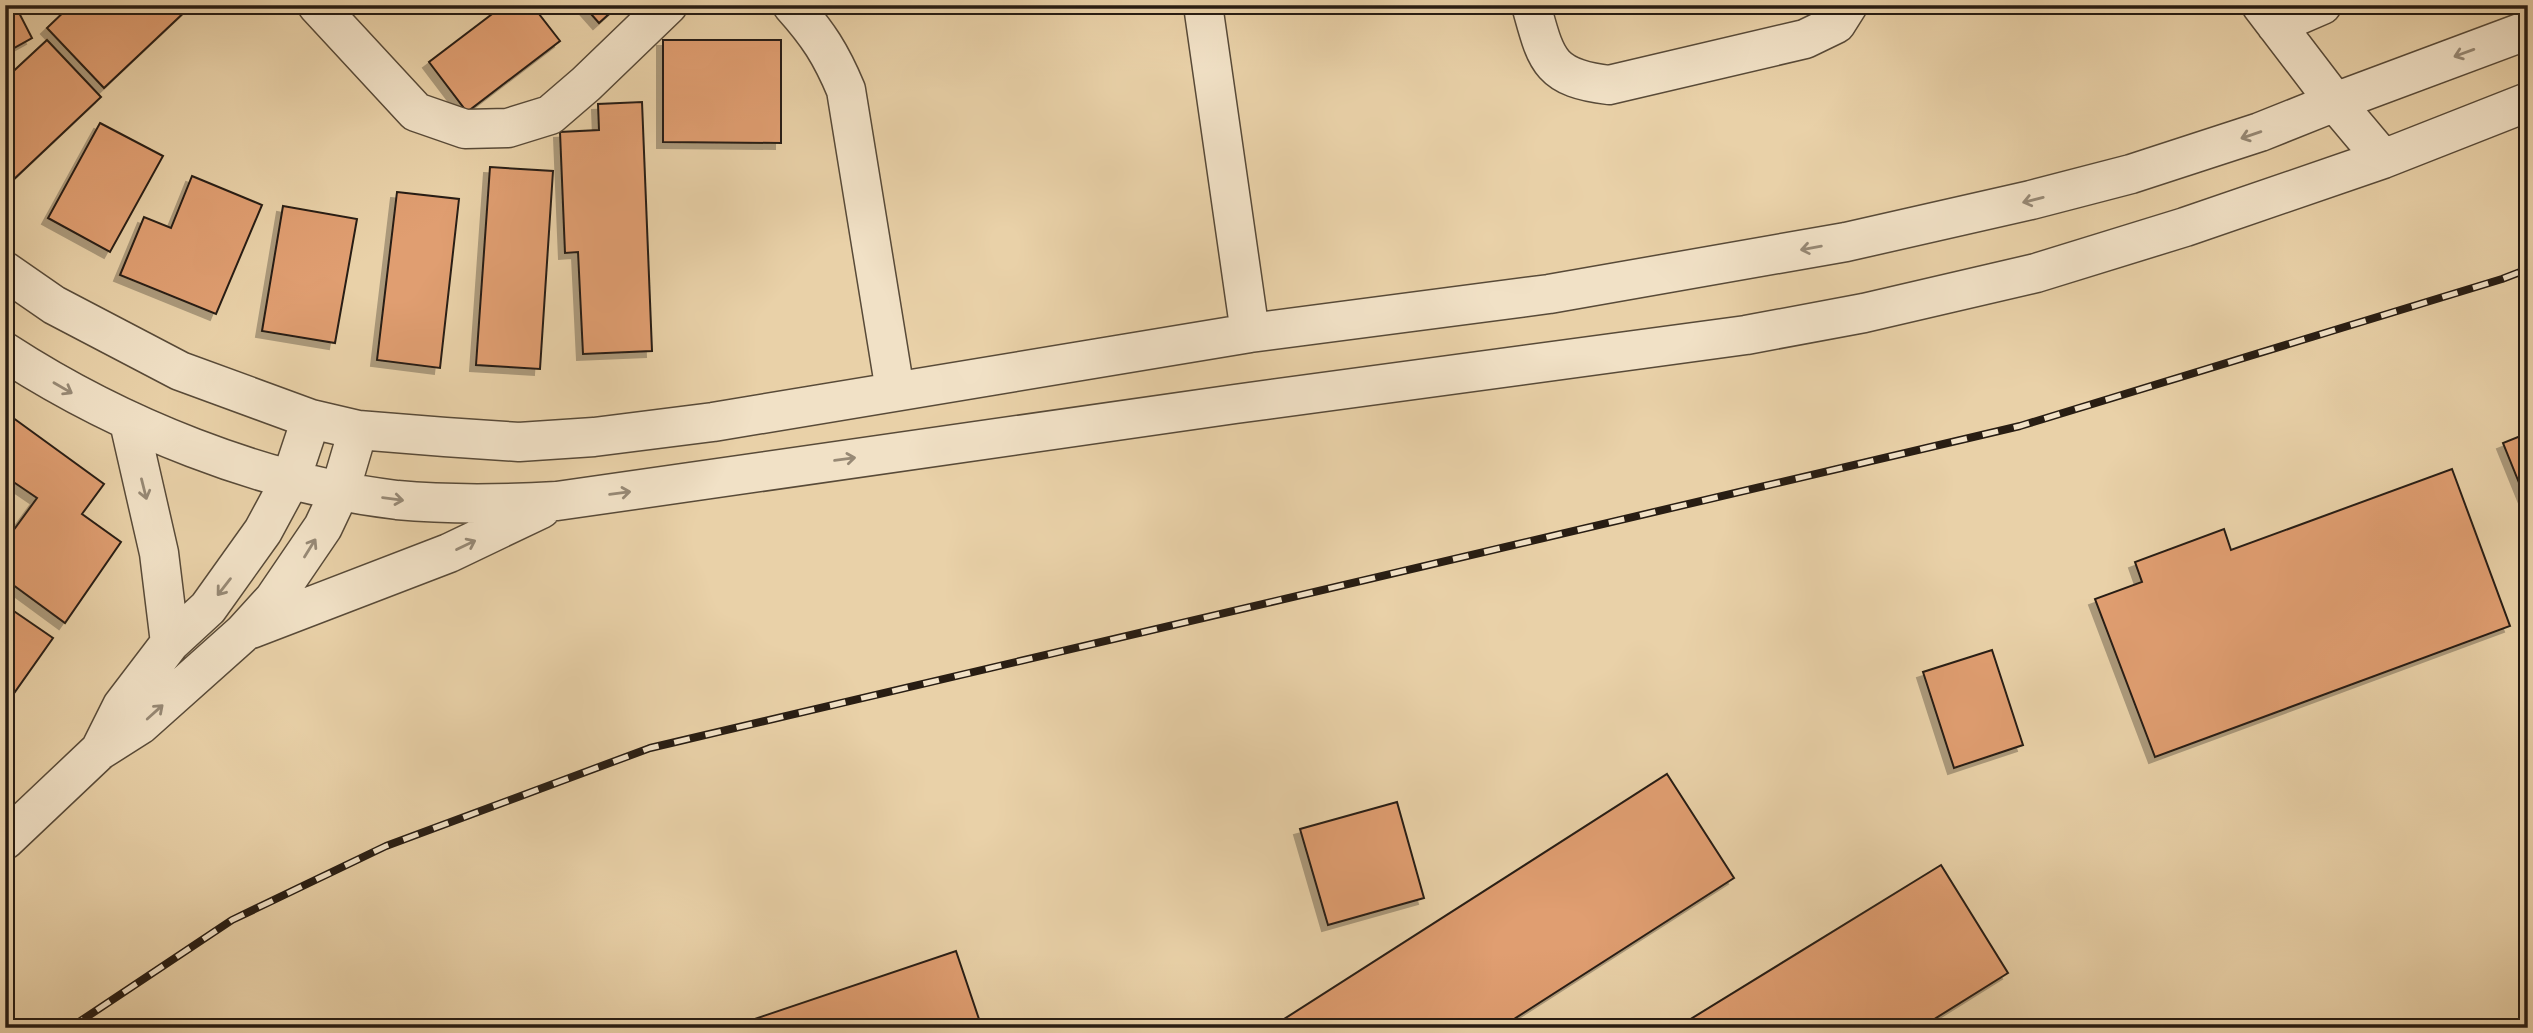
<svg xmlns="http://www.w3.org/2000/svg" width="2533" height="1033" font-family="'EB Garamond',serif">
<style>
.building{fill:#e09e71;stroke:#281d13;stroke-width:2;filter:url(#shadow)}
.lines{fill:none;stroke-linecap:round;stroke-linejoin:round}
.minor-casing{stroke:#584a38;stroke-width:41}
.minor{stroke:#f1e1c6;stroke-width:38}
.rail-casing{stroke:#281d13;stroke-width:8}
.rail{stroke:#f1e1c6;stroke-width:5;stroke-dasharray:16;stroke-linecap:butt}
.oneway{stroke:#978975}
</style>
<defs>
<filter id="shadow"><feDropShadow dx="-6" dy="6" stdDeviation="0" flood-color="#0004"/></filter>
</defs>
<rect width="100%" height="100%" fill="#e9d1a8"/>
<filter id="stains"><feTurbulence type="fractalNoise" baseFrequency=".00286" numOctaves="4"/><feColorMatrix values="0 0 0 0 .2 0 0 0 0 .09 0 0 0 0 .02 0 0 0 .5 -.17"/></filter>
<radialGradient id="worn" r=".72"><stop offset=".6" stop-color="#630" stop-opacity="0"/><stop offset="1" stop-color="#630" stop-opacity=".3"/></radialGradient>
<!-- building -->
<path class="building" d="M5 5H15L32 38 5 53Z
M71 5H192L104 88 47 28Z
M504 5H532L560 41 467 112 429 62Z
M583 5H619L599 23Z
M47 40 101 97 12 181 5 174V79Z
M663 40H781V143L663 142Z
M642 102 652 351 583 354 578 252 565 253 560 132 599 130 598 104Z
M100 123 163 156 110 252 48 218Z
M490 167 553 171 540 369 476 365Z
M192 176 262 205 216 314 120 275 144 217 171 228Z
M397 192 459 199 440 368 377 360Z
M283 206 357 219 335 343 262 331Z
M5 412 104 484 82 514 121 542 65 623 5 579V542L37 498 12 481 5 490Z
M2528 433V505L2503 443Z
M2452 469 2510 626 2155 757 2095 599 2142 582 2135 562 2224 529 2231 550Z
M5 605 53 638 5 706Z
M1992 650 2023 745 1954 768 1923 672Z
M1667 774 1734 878 1500 1028H1270Z
M1397 802 1424 898 1328 925 1300 829Z
M1941 865 2008 973 1920 1028H1676Z
M956 951 982 1028H728Z"/>
<g class="lines">
<defs>
<path id="minor" d="M317 5 416 112 465 129 508 128 550 115 586 84 668 5
M792 5C818 34 831 54 846 90L895 391
M1203 5 1250 333
M1531 5C1546 59 1548 78 1609 85L1805 39 1836 24 1848 5
M2261 5 2335 102 2383 159
M2276 25 2322 5
M5 271 54 305 180 371 311 419 358 430 445 437 519 442 594 437 713 422 1250 333 1549 294 1846 242 2031 200 2131 174 2260 132 2335 102 2528 30
M5 352C119 426 262 484 397 500 450 505 503 504 557 501L1235 404 1746 335 1864 313 2036 273 2185 227 2383 159 2528 102
M129 422 159 553 170 643
M251 629 449 553 541 509
M100 750 122 706 170 643 208 608 263 531 291 479 311 419
M5 840 99 751 140 725 243 633 274 599 323 527 340 491 358 430"/>
</defs>
<!-- minor casing -->
<use href="#minor" class="minor-casing"/>
<!-- minor -->
<use href="#minor" class="minor"/>
<defs>
<path id="rail" d="M70 1028 232 920 386 846 650 748 2020 426 2502 279 2528 269"/>
</defs>
<!-- rail casing -->
<use href="#rail" class="rail-casing"/>
<!-- rail -->
<use href="#rail" class="rail"/>
</g>
<!-- one-way arrows -->
<defs><path id="oneway-shaft" d="M-6 0H5M1.5-3L5.5 0L1.5 3" fill="none" stroke-width="1.6" stroke-linecap="round" stroke-linejoin="round" transform="scale(1.75)"/></defs>
<g class="oneway">
<use href="#oneway-shaft" transform="translate(2464 53) rotate(160)"/>
<use href="#oneway-shaft" transform="translate(2251 135) rotate(161)"/>
<use href="#oneway-shaft" transform="translate(2033 200) rotate(166)"/>
<use href="#oneway-shaft" transform="translate(1811 248) rotate(170)"/>
<use href="#oneway-shaft" transform="translate(63 388) rotate(30)"/>
<use href="#oneway-shaft" transform="translate(845 459) rotate(-8)"/>
<use href="#oneway-shaft" transform="translate(144 489) rotate(76)"/>
<use href="#oneway-shaft" transform="translate(620 493) rotate(-7)"/>
<use href="#oneway-shaft" transform="translate(393 499) rotate(7)"/>
<use href="#oneway-shaft" transform="translate(466 545) rotate(-26)"/>
<use href="#oneway-shaft" transform="translate(310 548) rotate(-58)"/>
<use href="#oneway-shaft" transform="translate(224 587) rotate(128)"/>
<use href="#oneway-shaft" transform="translate(155 712) rotate(-42)"/>
</g>
<!-- margin -->
<rect width="2533" height="1033" fill="none" stroke="#e9d1a8" stroke-width="28"/>
<rect x="7" y="7" width="2519" height="1019" fill="none" stroke="#281d13" stroke-width="3.5"/>
<rect x="14" y="14" width="2505" height="1005" fill="none" stroke="#281d13" stroke-width="2"/>
<rect width="100%" height="100%" filter="url(#stains)"/>
<rect width="100%" height="100%" fill="url(#worn)"/>
</svg>
